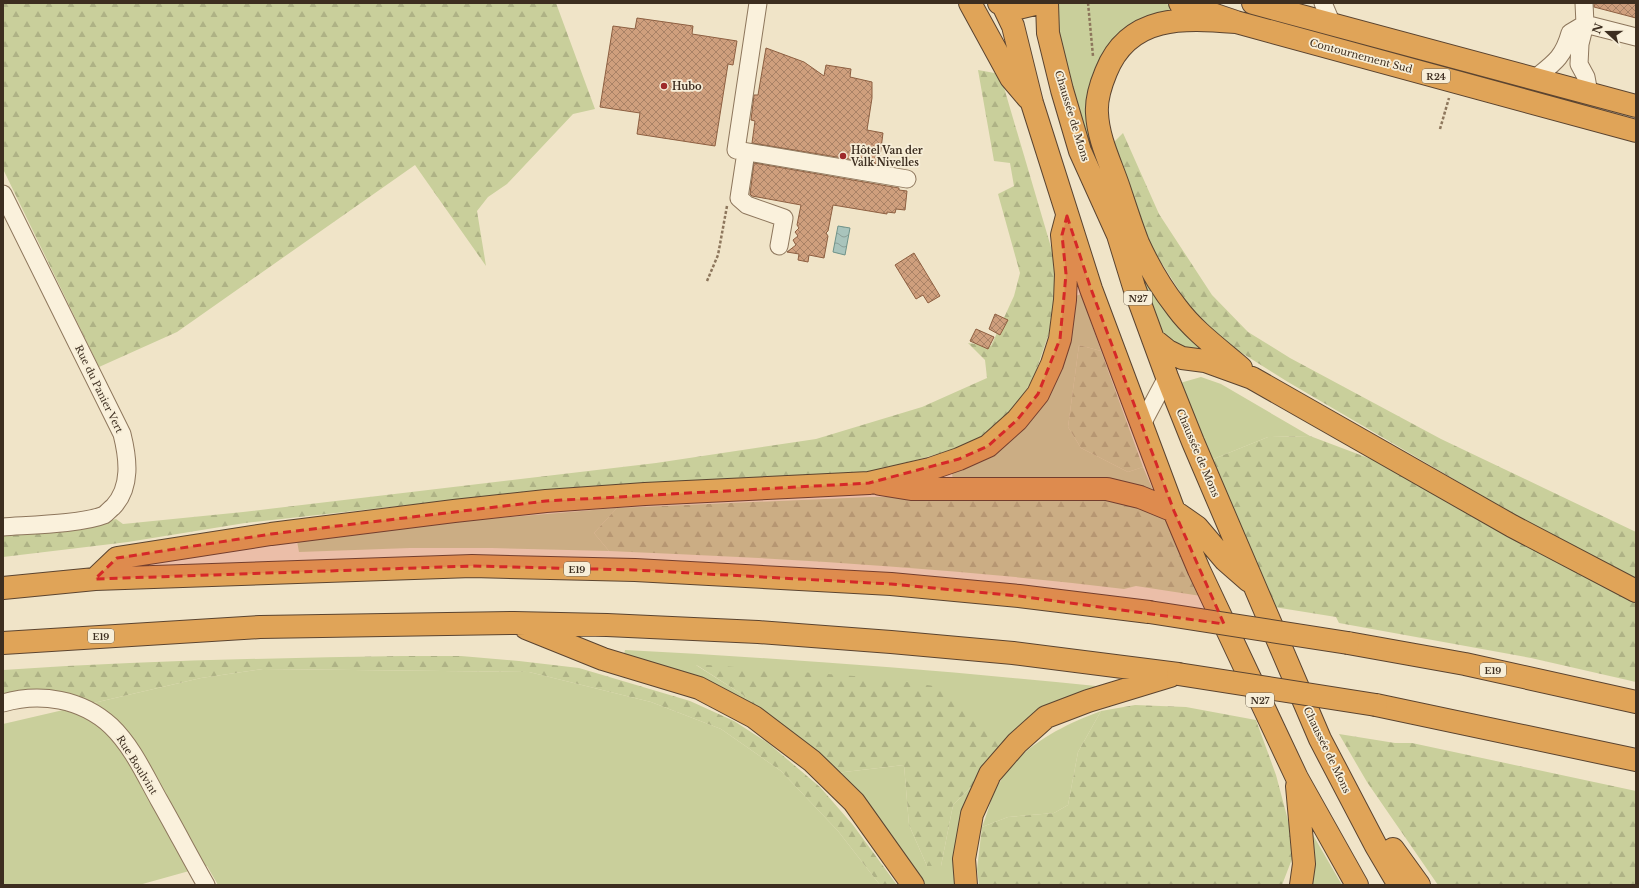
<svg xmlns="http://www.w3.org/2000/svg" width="1639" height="888" font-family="'Libre Baskerville',serif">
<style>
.grass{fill:#c9cf9b}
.forest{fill:url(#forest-firs)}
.water{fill:url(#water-waves);stroke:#6f938a}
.building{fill:url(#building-cross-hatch);stroke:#8d5f41}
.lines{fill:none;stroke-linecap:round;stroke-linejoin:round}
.minor-casing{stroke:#8d765c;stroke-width:19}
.highway-casing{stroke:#5b4430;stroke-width:24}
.path{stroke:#8d765c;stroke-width:2.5;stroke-dasharray:3 2;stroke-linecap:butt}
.minor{stroke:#faf1dc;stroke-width:17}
.highway{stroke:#e0a458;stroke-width:22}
.highway-bridge-casing{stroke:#5b4430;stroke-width:24;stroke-linecap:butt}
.highway-bridge{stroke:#e0a458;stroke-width:22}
.marked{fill:#d62828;fill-opacity:0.2;stroke:#d62828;stroke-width:3;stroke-dasharray:8 5;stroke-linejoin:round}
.poi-dot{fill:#9e2a2b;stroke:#f7eed8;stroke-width:1.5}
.labels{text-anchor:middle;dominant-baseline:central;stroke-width:3.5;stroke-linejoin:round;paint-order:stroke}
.shield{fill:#f7eed8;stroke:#756857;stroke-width:1}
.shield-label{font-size:9px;font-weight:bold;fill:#3d2e20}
.street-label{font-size:10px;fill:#3d2e20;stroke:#f7eed8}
.poi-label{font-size:10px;font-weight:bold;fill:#3d2e20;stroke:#f7eed8;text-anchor:start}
</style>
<defs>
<pattern id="forest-firs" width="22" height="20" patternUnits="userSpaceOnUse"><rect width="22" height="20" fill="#c9cf9b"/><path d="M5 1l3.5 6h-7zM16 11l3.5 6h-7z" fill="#aeb285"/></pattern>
<pattern id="water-waves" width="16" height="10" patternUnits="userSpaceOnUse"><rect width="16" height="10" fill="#a9c4bc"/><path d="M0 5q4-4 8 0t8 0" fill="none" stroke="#8ba098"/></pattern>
<pattern id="building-cross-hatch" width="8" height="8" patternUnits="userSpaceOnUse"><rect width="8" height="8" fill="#cf9f7d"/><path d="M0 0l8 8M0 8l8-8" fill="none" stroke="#a98266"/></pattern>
</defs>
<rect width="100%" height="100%" fill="#f0e4c8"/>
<!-- grass -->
<path class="grass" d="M1059 3H1163L1187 10 1157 18 1097 77 1128 230 1212 351 1186 354 1158 331 1087 141 1065 70 1056 10Z
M1081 294 1101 351 1079 345 1068 427 1081 448 1128 472 1143 467 1153 490 1148 494 953 482 952 473 1001 448 1076 296Z
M1201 377 1221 384 1310 436 1268 437 1211 460 1180 383Z
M617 508 594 533 609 551 492 548H410L299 552 297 541 417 525Z
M625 650C782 658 939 670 1096 686L1091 693 1001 747 696 665 743 695 759 714 623 658Z
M263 669 529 672 651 702 721 729 781 771 838 831 880 885H218L207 866 139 885H3V724L201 678Z
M1101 711 1078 752 1068 805 1054 813 1008 817 982 827C986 817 989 806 993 795 1013 750 1058 727 1101 711Z
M904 765 909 825 927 866H941L953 805 977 781 957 885H921L836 773Z
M1313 835 1342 885H1309Z"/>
<!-- forest -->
<path class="forest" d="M3 3H556L595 109 573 114 507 184 488 197 477 211 486 266 415 165 177 332 99 367 3 169Z
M978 70 1000 74 1053 254 1055 291 1049 333 1034 377 1015 408 985 436 962 447 881 470 833 476 645 483 545 490 245 523 128 542 3 557V533L90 526 116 519 123 524 243 512 656 463 816 439 922 407 987 378 985 360 968 343 991 346 1014 296 1020 273 998 194 1014 186 1010 163 994 161Z
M1123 133 1159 214 1212 295 1248 332 1290 358 1441 439 1636 532V581L1510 512 1288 382 1226 343 1187 303 1154 251 1130 196 1111 145Z
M1079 345 1101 351 1143 467 1128 472 1081 448 1068 427Z
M1310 436 1371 459 1636 599V682L1531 658 1339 623 1336 617 1274 607 1211 460 1268 437Z
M1015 496 1113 497 1166 514 1201 596 1136 586 1124 589C952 568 781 558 609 551L594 533 617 508 870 497Z
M401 656H461L519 661 579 668 690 701 734 721 768 743 820 787 853 825 897 885H880L838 831 781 771 721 729 651 702 529 672 263 669 201 678 89 704 3 699V670C136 661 268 658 401 656Z
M695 664 880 678 941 687 984 720 1001 747 977 781 953 805 941 866H927L909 825 904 765 836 773 759 714 743 695Z
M1135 705 1186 707 1256 720 1276 775 1289 824 1292 859 1282 885H979L977 869 982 827 1008 817 1054 813 1068 805 1078 752 1101 711Z
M1339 734 1395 743H1412L1636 791V885H1438L1367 782Z"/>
<!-- water -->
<path class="water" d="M838 226 850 228 845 255 833 252Z"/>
<!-- building -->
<path class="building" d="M1594 3H1636V18L1594 7Z
M637 18 693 26 692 34 737 41 733 65 728 64 715 146 637 134 640 113 600 107 613 26 635 29Z
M766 48 804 62 824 76 826 65 851 69 850 77 872 82V98L867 130 883 133 879 164 752 143 755 121 751 120 754 95H758Z
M754 163 899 188V190L907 191 905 210 896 209 895 213 887 212V214L833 205 828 231 826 233 828 236 824 258 809 255 808 262 798 260 799 254 787 252 796 245 793 240 798 236 795 232 799 228 797 225 801 205 752 196 750 194Z
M914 253 940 296 928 303 923 295 916 299 895 265Z
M995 314 1008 320 1000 335 989 329Z
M976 329 994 337 988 349 970 341Z"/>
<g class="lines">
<defs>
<path id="minor" d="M758 3 736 150 907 179
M1323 3 1332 24
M1584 3 1585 24 1580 44 1579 64 1586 77 1589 93
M1534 79C1554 63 1563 58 1570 33L1585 24 1636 37
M746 152 739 198 747 205 784 218 779 246
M3 194 122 434C128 458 132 487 113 507 110 509 107 513 104 515 82 524 29 525 3 527
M1141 426 1167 377
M3 703C40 692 82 699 111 726 132 746 145 775 159 800 175 828 190 857 206 885"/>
<path id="highway" d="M970 3 1011 78 1028 98
M999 3 1018 8 1039 3
M1047 3 1048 33 1062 90 1080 151 1118 235 1134 287 1167 377 1193 442 1320 739 1376 846 1399 885
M1180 3 1236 22 1636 131
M1253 3 1636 106
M1003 5 1013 26 1032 103 1091 289 1174 511 1199 570 1297 778 1357 885
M1236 22C1184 18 1129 14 1106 72 1101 84 1096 99 1097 113 1098 139 1111 164 1119 188 1125 206 1131 225 1138 243 1148 265 1162 289 1177 308 1194 331 1219 349 1241 368
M1153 339 1168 351 1182 358 1205 361 1252 378 1512 526 1636 591
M880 484 911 489H1107L1140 497 1174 511 1197 527 1225 560 1249 581
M95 579 117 558 271 534 454 511 546 501 645 494 869 483 930 469 959 459 988 446 1017 420 1038 394 1052 364 1060 339 1065 300 1066 274 1062 235 1067 216
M3 588 95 579 472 566 635 570 891 584 1019 596 1149 612
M526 628 603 659 699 688 754 717 812 761 854 802 913 885
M3 643 260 627 514 623 607 625 758 632 891 642 1013 653 1178 674
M1348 643 1465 664 1636 702
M1376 705 1636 760
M1297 786 1304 864 1301 885
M1393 849 1419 885
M966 885 964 859 972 814 990 774 1017 743 1046 717 1088 701 1170 676"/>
</defs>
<!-- minor casing -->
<use href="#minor" class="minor-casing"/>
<!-- highway casing -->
<use href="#highway" class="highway-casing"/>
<!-- path -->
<path class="path" d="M1088 3 1093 56
M1440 129 1449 98
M707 281 718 255 727 206"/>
<!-- minor -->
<use href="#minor" class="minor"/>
<!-- highway -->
<use href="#highway" class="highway"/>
<defs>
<path id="highway-bridge" d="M1149 612 1348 643
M1178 674 1376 705"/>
</defs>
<!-- highway-bridge casing -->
<use href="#highway-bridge" class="highway-bridge-casing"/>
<!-- highway-bridge -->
<use href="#highway-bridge" class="highway-bridge"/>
</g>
<!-- marked area -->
<path class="marked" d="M1067 216 1091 289 1174 511 1224 624 1019 596 891 584 635 570 472 566 95 579 117 558 271 534 546 501 869 483 959 459 988 446 1017 420 1038 394 1060 339 1066 274 1062 235Z"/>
<!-- markers -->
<g class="poi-dot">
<circle cx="664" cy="86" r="4"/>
<circle cx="843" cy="156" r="4"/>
</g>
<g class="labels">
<!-- shield labels -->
<g class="shield">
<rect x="1422" y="69" width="28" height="14" rx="3"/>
<rect x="1124" y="291" width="28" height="14" rx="3"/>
<rect x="564" y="562" width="26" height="14" rx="3"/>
<rect x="88" y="629" width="26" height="14" rx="3"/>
<rect x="1480" y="663" width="26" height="14" rx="3"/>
<rect x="1246" y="693" width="28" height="14" rx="3"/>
</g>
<g class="shield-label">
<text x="1436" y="76">R24</text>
<text x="1138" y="298">N27</text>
<text x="577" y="569">E19</text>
<text x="101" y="636">E19</text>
<text x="1493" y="670">E19</text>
<text x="1260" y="700">N27</text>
</g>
<!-- street labels -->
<g class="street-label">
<text transform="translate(1361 56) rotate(15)">Contournement Sud</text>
<text transform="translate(1072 116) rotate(73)">Chaussée de Mons</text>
<text transform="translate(99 389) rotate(64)">Rue du Panier Vert</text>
<text transform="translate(1198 453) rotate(67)">Chaussée de Mons</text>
<text transform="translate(1327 750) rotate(64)">Chaussée de Mons</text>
<text transform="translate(137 765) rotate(58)">Rue Boulvint</text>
</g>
<!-- poi labels -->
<g class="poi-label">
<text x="672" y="86">Hubo</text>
<text x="851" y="150">Hôtel Van der<tspan x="851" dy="12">Valk Nivelles</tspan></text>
</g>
</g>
<!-- border -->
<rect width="1639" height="888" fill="none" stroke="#3d2e20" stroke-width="8"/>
<!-- north arrow -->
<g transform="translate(1607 32) rotate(291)" stroke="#f7eed8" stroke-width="3" paint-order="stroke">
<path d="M0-3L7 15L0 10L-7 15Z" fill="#3d2e20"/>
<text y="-6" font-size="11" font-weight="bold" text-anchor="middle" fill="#3d2e20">N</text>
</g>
</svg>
